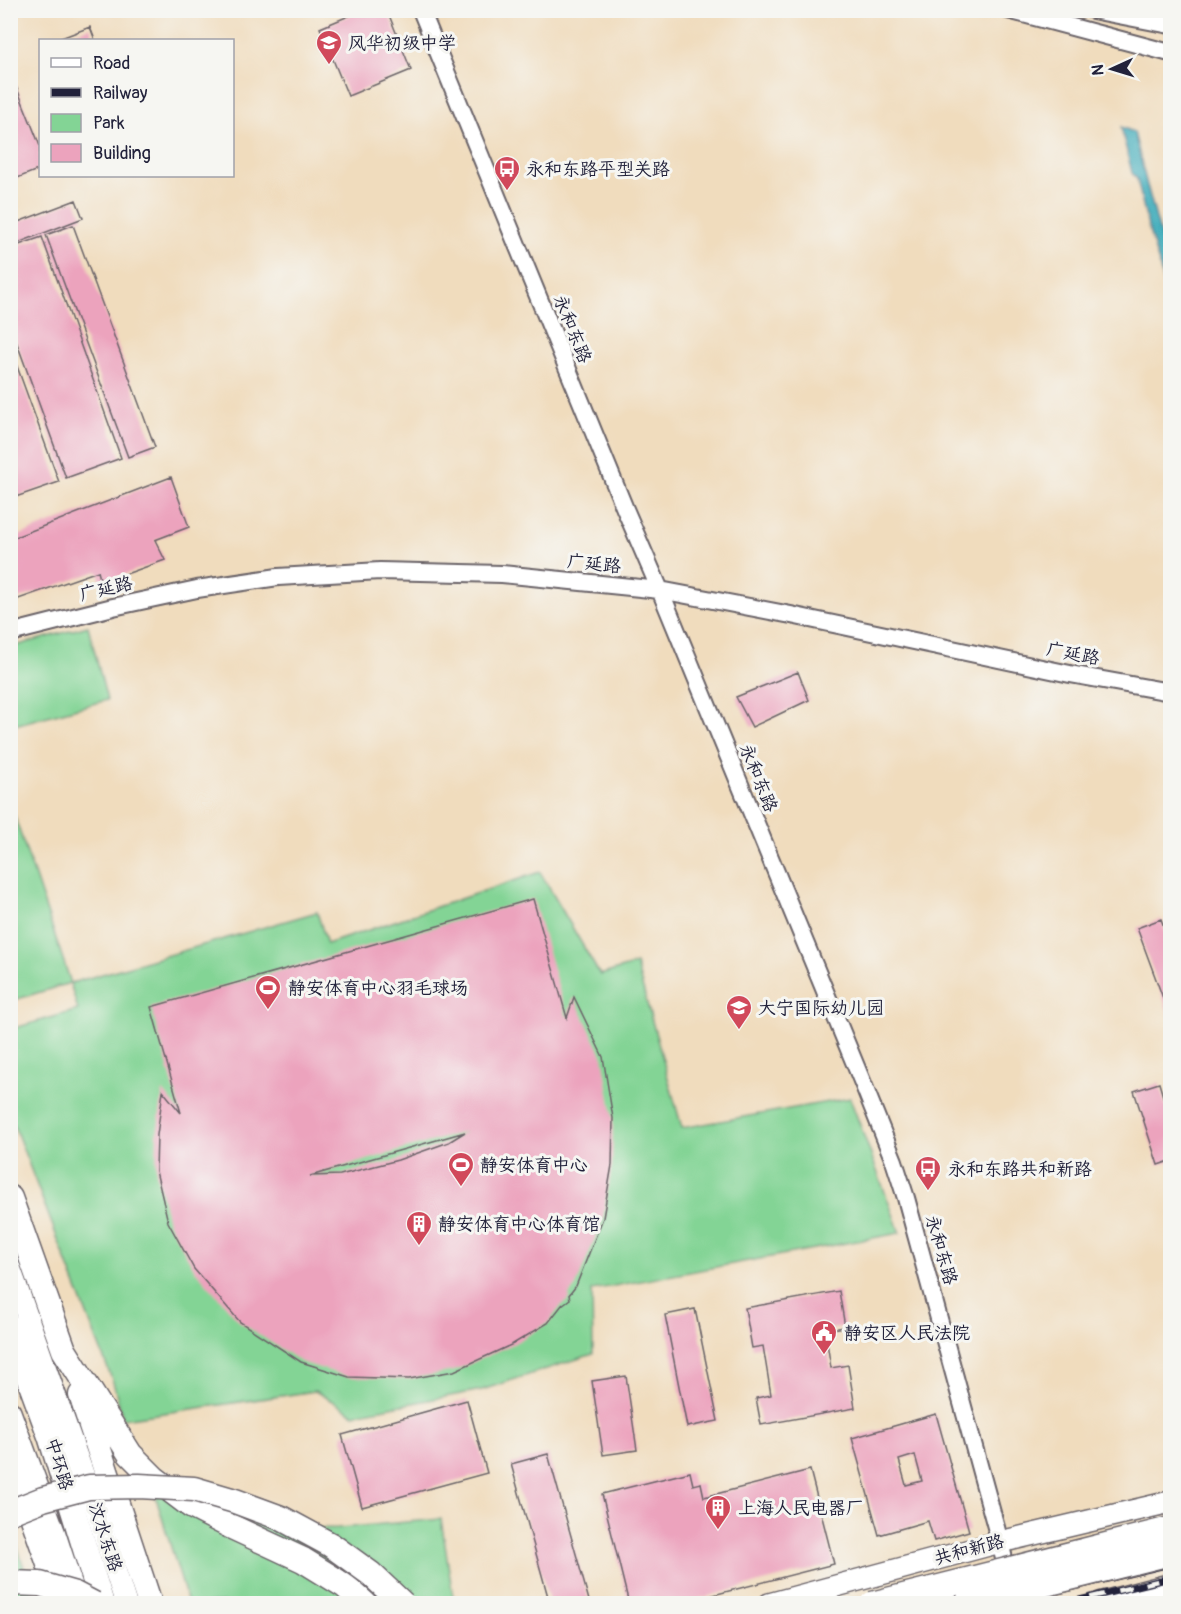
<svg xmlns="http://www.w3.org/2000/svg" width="1181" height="1614" font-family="Pangolin,'LXGW WenKai TC',sans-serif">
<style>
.green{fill:#83d495;stroke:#527b68;stroke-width:1.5}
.water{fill:#3cabba;stroke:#2f667a;stroke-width:1.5}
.building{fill:#eca3bd;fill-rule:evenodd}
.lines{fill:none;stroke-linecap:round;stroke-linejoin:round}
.minor-casing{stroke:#6a6368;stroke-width:20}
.major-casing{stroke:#6a6368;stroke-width:24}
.highway-casing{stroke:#6a6368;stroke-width:27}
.minor{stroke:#fff;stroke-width:16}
.major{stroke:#fff;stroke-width:21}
.highway{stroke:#fff;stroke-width:24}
.rail-casing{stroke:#22223b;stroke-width:7}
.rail{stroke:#f6f6f2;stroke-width:4.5;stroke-dasharray:14;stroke-linecap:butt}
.highway-bridge-casing{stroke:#6a6368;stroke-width:27;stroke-linecap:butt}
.highway-bridge{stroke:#fff;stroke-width:24}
.labels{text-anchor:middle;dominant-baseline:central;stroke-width:6;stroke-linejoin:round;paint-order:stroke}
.poi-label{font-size:18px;fill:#22223b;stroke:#f6f6f2;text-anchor:start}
.street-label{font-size:18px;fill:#22223b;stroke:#f6f6f2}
</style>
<rect width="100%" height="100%" fill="#f6f6f2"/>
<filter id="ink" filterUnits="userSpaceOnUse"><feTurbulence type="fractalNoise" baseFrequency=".0167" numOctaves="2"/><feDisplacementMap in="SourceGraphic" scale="12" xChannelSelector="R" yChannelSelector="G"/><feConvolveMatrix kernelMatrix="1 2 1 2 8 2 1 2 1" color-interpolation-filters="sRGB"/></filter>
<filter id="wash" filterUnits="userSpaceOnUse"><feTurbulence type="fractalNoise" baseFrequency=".008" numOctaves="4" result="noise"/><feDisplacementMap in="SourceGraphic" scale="24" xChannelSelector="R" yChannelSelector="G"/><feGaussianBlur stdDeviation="1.35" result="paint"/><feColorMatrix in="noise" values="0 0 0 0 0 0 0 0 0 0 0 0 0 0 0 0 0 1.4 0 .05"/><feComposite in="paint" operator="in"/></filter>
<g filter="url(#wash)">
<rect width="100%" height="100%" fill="#f0dcbd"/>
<!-- green -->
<path class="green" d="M88 626 107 700 11 726V647Z
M10 803 71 983 317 912 327 944 540 872 600 975 636 964 682 1128 850 1098 900 1233 592 1290 593 1354 482 1390 354 1414 315 1391 123 1419 113 1382 11 1118V1029L78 1010 70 983 11 1001Z
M153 1488 295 1529 338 1528 441 1519 454 1603H188Z
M11 1526 35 1603H11Z"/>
<!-- water -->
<path class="water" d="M1121 127 1134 132 1147 185 1170 269V330L1164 306 1166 295 1159 264 1148 227 1137 179 1132 173Z"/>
<g id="blocks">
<!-- building -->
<path class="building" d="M363 10H387L411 70 348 96 320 28Z
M90 27 95 40H56Z
M10 71 40 146V169L10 181Z
M76 200 83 218 10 246V225Z
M73 225 155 447 128 457 46 235Z
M42 237 121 458 66 478 10 324V248Z
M10 347 59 482 10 499Z
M171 477 189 527 155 540 165 560 101 583 98 571 10 602V539Z
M798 672 809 700 752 727 736 697Z
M533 899 567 1018 574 997 603 1057 613 1118 612 1165 603 1218 576 1286 569 1295 570 1299 562 1305 548 1323 513 1344 454 1371 409 1379 349 1377 301 1362 240 1322 194 1269 168 1222 156 1171 157 1135 163 1091 181 1113 151 1007ZM465 1132 449 1142 398 1160 340 1175 310 1176Z
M1161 919 1170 944V1017L1137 928Z
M1159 1083 1170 1120V1161L1158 1165 1134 1091Z
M839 1291 845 1327 825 1330 831 1368 848 1365 855 1408 761 1425 756 1398 771 1395 763 1346 752 1348 745 1308Z
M695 1309 718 1421 687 1427 665 1315Z
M626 1376 637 1450 603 1455 592 1381Z
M467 1400 487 1473 362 1507 342 1435Z
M936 1414 969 1531 934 1541 928 1521 879 1535 852 1438ZM915 1455 922 1481 906 1485 899 1460Z
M548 1454 590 1604H550L511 1464Z
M810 1470 834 1564 678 1604H629L602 1494 690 1472 693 1485 701 1483 704 1497Z"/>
</g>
</g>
<g filter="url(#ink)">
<use href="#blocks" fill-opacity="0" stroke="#6a6368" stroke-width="1.5"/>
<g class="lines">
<defs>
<path id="minor" d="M421 10 625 509 660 590 862 1081 894 1161 906 1198 1000 1542 1009 1580
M1008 10 1170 53
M1092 10 1170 25
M10 633 113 607 197 589 278 577 380 571 502 574 660 590 791 615 1070 674 1170 692"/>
<path id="major" d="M10 1268 96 1510 126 1604
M10 1412 55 1534 78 1604
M769 1604 1000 1542 1170 1502"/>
<path id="highway" d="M10 1198 64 1350 130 1454 154 1478 191 1506 232 1527 303 1560 345 1586 365 1604
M10 1327 50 1436 102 1604
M81 1395 150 1604
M10 1453 63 1604
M1101 1604 1170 1586"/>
</defs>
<!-- minor casing -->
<use href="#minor" class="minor-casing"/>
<!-- major casing -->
<use href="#major" class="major-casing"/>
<!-- highway casing -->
<use href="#highway" class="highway-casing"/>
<!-- minor -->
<use href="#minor" class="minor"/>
<!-- major -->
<use href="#major" class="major"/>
<!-- highway -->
<use href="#highway" class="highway"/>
<defs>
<path id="rail" d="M1003 1604 1170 1564
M1063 1604 1170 1578"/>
</defs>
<!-- rail casing -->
<use href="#rail" class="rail-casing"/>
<!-- rail -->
<use href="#rail" class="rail"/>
<defs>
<path id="highway-bridge" d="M10 1512 43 1499 89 1487 139 1486 194 1489 235 1501 281 1518 331 1545 371 1574 403 1604
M10 1583 40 1584 75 1594 94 1604
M872 1604 1170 1529
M966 1604 1170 1553"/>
</defs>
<!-- highway-bridge casing -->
<use href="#highway-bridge" class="highway-bridge-casing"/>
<!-- highway-bridge -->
<use href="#highway-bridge" class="highway-bridge"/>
</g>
</g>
<!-- icons -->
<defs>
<symbol id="school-pin" viewBox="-11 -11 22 30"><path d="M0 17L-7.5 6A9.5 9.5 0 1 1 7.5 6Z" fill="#d1495b" stroke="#f6f6f2"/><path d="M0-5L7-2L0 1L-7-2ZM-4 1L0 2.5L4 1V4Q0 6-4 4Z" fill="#fff"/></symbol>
<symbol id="bus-pin" viewBox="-11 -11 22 30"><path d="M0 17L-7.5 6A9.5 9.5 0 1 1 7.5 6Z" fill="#d1495b" stroke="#f6f6f2"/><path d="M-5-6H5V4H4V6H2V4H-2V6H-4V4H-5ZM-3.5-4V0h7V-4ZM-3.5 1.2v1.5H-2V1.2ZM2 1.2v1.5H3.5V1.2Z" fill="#fff"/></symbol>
<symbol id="stadium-pin" viewBox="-11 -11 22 30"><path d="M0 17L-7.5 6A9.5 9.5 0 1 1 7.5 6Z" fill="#d1495b" stroke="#f6f6f2"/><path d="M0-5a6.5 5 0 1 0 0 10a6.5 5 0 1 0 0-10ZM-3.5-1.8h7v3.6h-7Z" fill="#fff"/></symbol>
<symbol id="building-pin" viewBox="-11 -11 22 30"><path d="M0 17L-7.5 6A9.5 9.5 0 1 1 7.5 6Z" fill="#d1495b" stroke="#f6f6f2"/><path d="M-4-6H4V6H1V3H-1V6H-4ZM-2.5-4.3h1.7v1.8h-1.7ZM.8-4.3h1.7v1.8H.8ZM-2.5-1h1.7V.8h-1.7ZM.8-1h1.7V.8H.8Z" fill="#fff"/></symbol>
<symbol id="civic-pin" viewBox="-11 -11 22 30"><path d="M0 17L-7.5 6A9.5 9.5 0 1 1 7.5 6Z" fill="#d1495b" stroke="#f6f6f2"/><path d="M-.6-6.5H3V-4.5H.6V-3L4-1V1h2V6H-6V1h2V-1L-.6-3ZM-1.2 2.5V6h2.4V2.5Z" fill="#fff"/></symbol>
</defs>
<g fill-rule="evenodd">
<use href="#school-pin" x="314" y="28" width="30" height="40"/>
<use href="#bus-pin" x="492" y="154" width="30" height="40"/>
<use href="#stadium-pin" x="253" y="973" width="30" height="40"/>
<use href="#school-pin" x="724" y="993" width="30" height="40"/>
<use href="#stadium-pin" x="446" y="1150" width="30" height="40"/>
<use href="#bus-pin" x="913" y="1154" width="30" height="40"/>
<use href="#building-pin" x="404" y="1209" width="30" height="40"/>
<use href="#civic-pin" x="809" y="1318" width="30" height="40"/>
<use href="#building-pin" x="703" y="1493" width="30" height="40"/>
</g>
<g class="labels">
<!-- poi labels -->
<g class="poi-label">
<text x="348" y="43">风华初级中学</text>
<text x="526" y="169">永和东路平型关路</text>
<text x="288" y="988">静安体育中心羽毛球场</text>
<text x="758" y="1008">大宁国际幼儿园</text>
<text x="480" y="1165">静安体育中心</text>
<text x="948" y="1169">永和东路共和新路</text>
<text x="438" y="1224">静安体育中心体育馆</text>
<text x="844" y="1333">静安区人民法院</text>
<text x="738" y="1508">上海人民电器厂</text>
</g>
<!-- street labels -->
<g class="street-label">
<text transform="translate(572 329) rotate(68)">永和东路</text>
<text transform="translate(594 564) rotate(6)">广延路</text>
<text transform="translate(106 589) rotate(-13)">广延路</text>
<text transform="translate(1073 654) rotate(11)">广延路</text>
<text transform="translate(758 778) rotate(68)">永和东路</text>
<text transform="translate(941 1250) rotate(74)">永和东路</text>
<text transform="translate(59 1464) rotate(73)">中环路</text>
<text transform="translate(105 1537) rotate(72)">汶水东路</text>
<text transform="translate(969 1550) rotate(-15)">共和新路</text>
</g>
</g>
<!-- margin -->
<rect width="1181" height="1614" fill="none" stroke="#f6f6f2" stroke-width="36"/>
<!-- legend -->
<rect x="39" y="39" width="195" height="138" fill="#f6f6f2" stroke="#a1a1a9" stroke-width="1.5"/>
<rect x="51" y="58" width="30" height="9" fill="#ffffff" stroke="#a1a1a9" stroke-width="1.5"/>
<text x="93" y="69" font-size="18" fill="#22223b">Road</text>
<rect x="51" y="88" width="30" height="9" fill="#22223b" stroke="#a1a1a9" stroke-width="1.5"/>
<text x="93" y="99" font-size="18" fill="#22223b">Railway</text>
<rect x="51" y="114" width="30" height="18" fill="#83d495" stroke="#a1a1a9" stroke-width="1.5"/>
<text x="93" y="129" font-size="18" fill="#22223b">Park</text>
<rect x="51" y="144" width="30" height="18" fill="#eca3bd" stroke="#a1a1a9" stroke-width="1.5"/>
<text x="93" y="159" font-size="18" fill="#22223b">Building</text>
<!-- north arrow -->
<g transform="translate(1112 69) rotate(266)" stroke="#f6f6f2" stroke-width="4.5" paint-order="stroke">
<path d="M0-4.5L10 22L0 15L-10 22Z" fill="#22223b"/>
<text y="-9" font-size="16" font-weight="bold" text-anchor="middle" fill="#22223b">N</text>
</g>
</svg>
